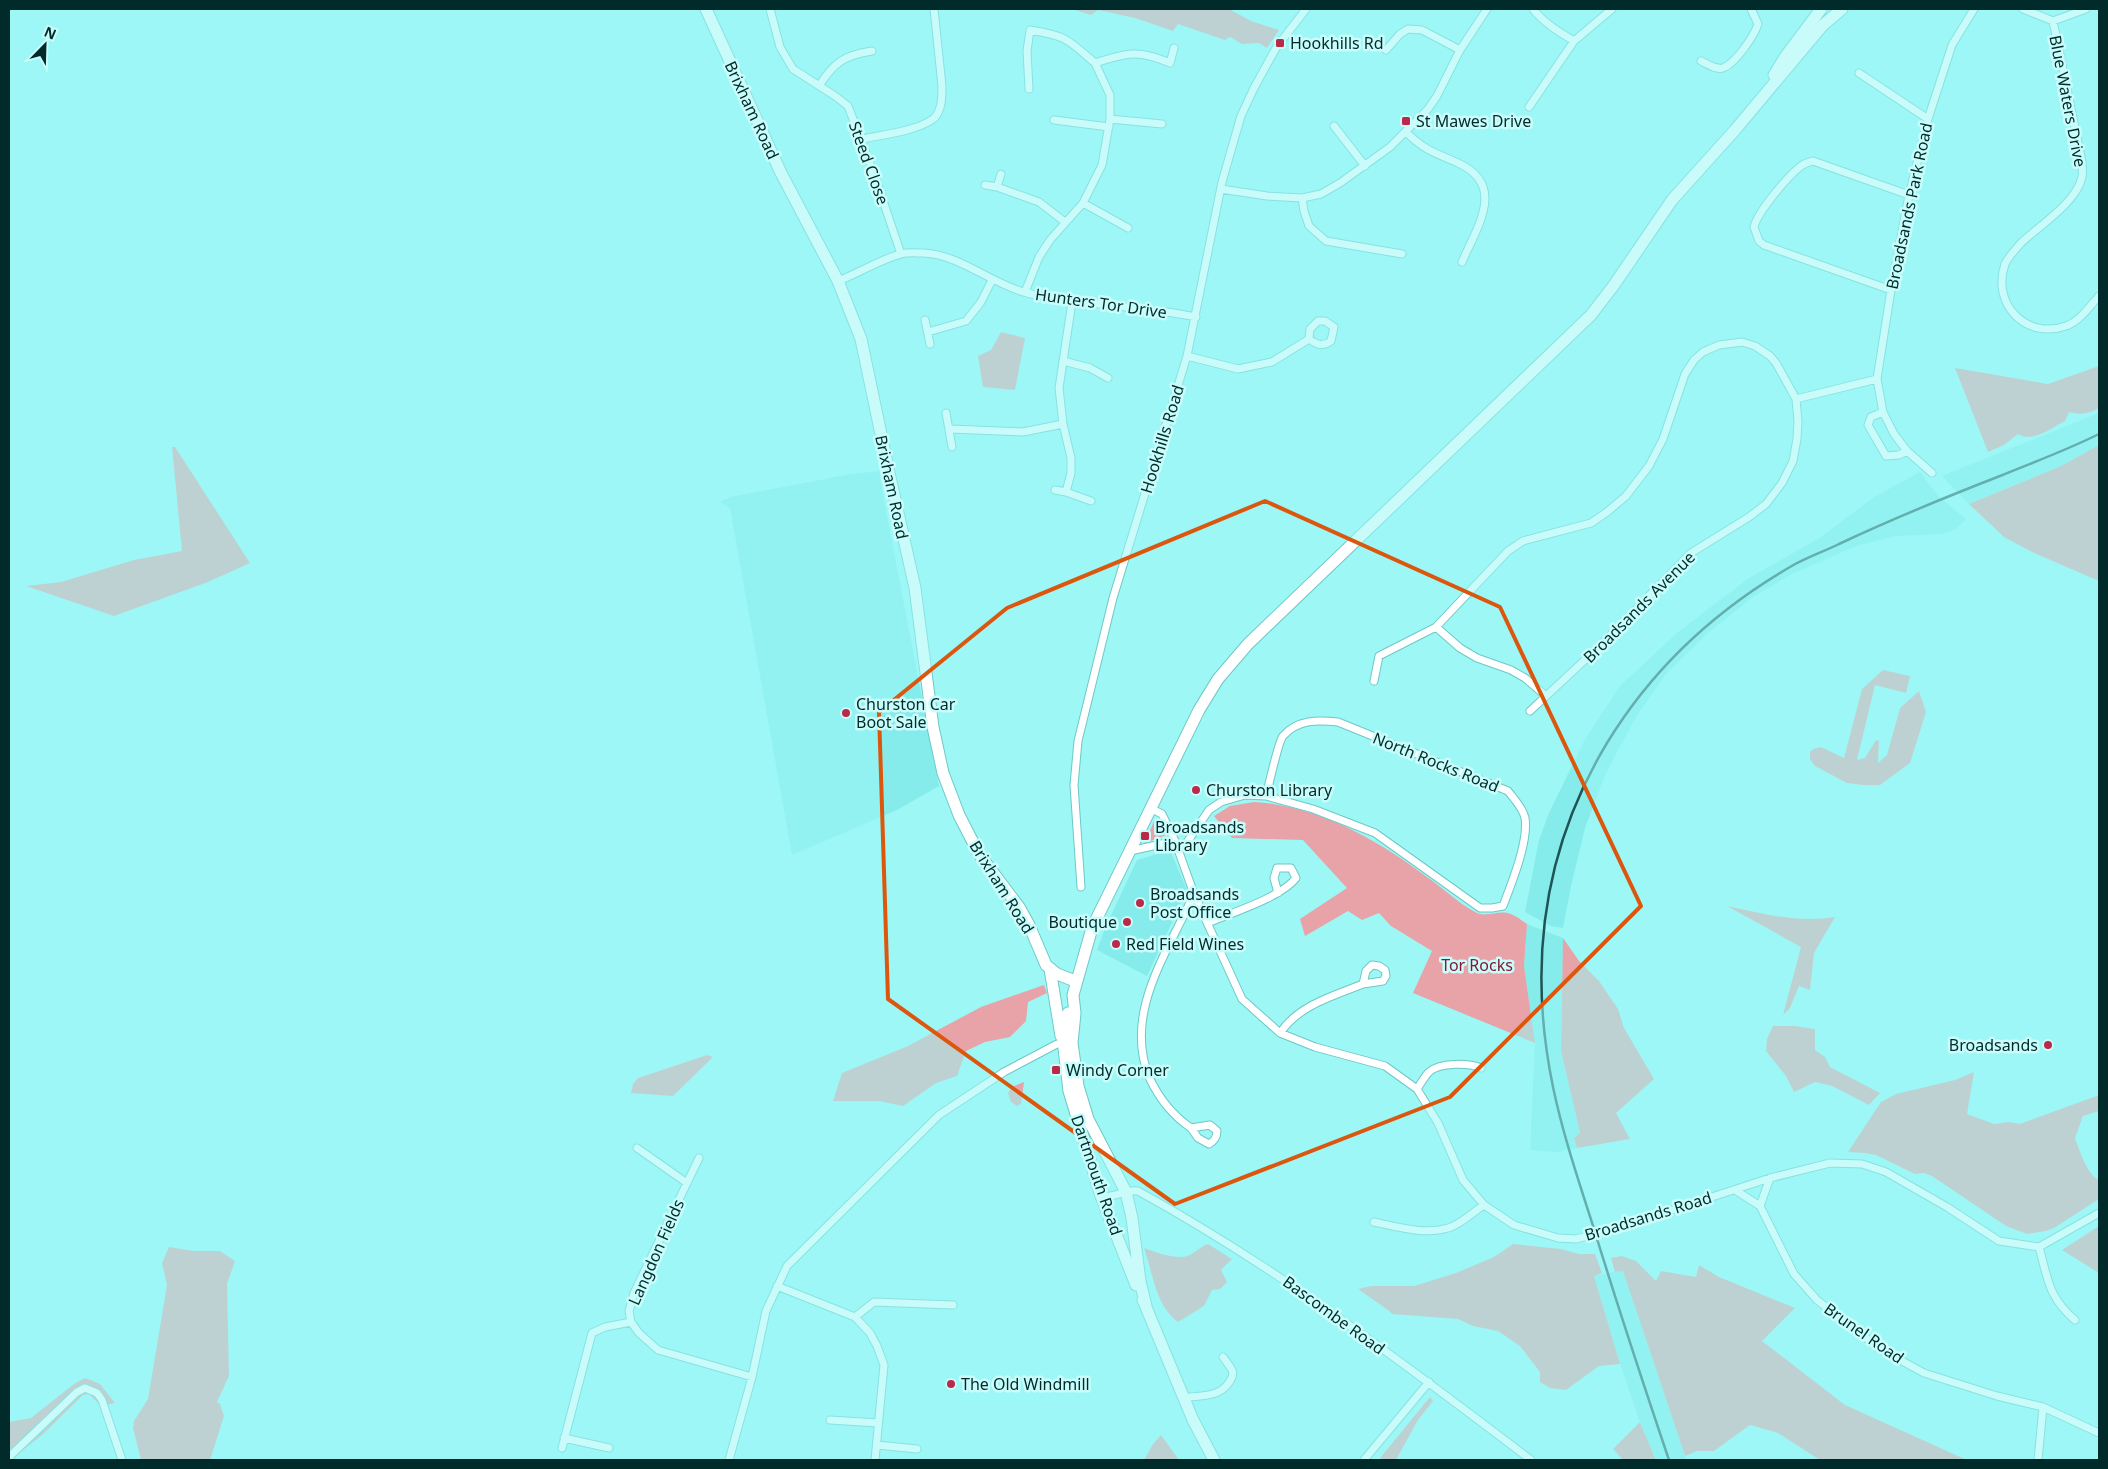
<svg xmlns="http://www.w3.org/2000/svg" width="2108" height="1469" font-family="'Noto Sans',sans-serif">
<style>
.built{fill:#86eceb}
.green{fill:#e7a3a7}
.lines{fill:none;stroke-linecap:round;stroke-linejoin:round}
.street-casing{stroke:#6ec8c7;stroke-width:9}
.primary-casing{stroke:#6ec8c7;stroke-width:13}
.street{stroke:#fff;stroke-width:7}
.primary{stroke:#fff;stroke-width:11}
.rail{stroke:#205454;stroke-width:2.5}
.marked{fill:none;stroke:#dc570e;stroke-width:4;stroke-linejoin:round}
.poi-dot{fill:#ba2948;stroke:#c9fdfc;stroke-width:2}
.labels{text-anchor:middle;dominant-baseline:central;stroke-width:5;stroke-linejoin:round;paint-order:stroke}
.poi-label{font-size:16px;fill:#012b2b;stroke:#c9fdfc;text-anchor:start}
.street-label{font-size:16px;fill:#012b2b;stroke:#c9fdfc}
.park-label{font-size:16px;fill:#841930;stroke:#c9fdfc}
</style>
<rect width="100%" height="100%" fill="#9cf7f5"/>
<!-- built -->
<path class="built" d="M2099 413V445L2061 466 1969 504 1942 476Z
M880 471V479L939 786 897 810 792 855 730 508 720 502 730 497 851 474Z
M1920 472 1938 496 1966 519 1956 529 1941 534 1896 536 1856 546 1790 575 1753 597 1708 633 1666 674 1636 717 1606 773 1585 828 1571 886 1563 928 1551 926 1525 912 1539 840 1549 813 1585 739 1620 686 1678 632 1749 578 1818 539 1874 497Z
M1170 850 1187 890 1147 976 1097 950 1105 928 1137 860Z
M1527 924 1563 938 1561 1051 1580 1133 1574 1139 1577 1148 1558 1152 1530 1150 1535 1043 1524 966Z
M1623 1270 1685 1456 1686 1460H1656L1640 1422 1620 1364 1594 1276Z"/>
<!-- green -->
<path class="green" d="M1072 9H1229L1251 21 1279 30 1267 48 1259 43 1242 44 1230 37 1225 40 1178 24 1173 31 1135 18 1098 10 1091 15Z
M1001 332 1025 338 1015 390 983 387 978 356 991 350Z
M2099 366V408C2088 414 2081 415 2069 412L2065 421C2051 428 2033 443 2018 434L2004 445 1988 452 1955 368 2048 384Z
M2099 445V581L2034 553 2004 537 1969 504 2061 466Z
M172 447H175L250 563 208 582 114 616 26 586 61 582 134 560 182 551Z
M1883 670 1910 676 1906 693 1875 685 1857 760 1865 758 1876 740 1879 741 1878 763 1887 755 1900 708 1919 691 1926 712 1910 763 1880 785H1863L1847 783 1815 766 1810 759V752L1813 749 1821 747 1844 758 1862 689Z
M1254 802C1317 805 1378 840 1427 877 1443 888 1459 904 1477 913 1486 917 1497 911 1507 913 1514 914 1521 920 1527 924L1524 966 1535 1043 1413 993 1432 951 1391 926 1379 913 1362 920 1348 911 1305 936 1300 919 1347 888 1303 840 1232 838 1214 816 1230 806Z
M1155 819 1160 820 1166 835 1145 843Z
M1727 906C1763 914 1798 923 1835 917L1814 953 1810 990 1799 986 1790 1008 1783 1015 1801 947Z
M1563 938 1579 961 1599 981 1618 1009 1624 1028 1654 1079 1616 1113 1630 1139 1577 1148 1574 1138 1580 1133 1561 1051Z
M1044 985 1047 993 1028 1002 1026 1021 1010 1037 985 1042 966 1051 957 1076 936 1083 903 1106 879 1101H833L842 1073 908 1046 981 1007Z
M1795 1026 1815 1029V1050L1825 1057 1830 1067 1880 1093 1869 1105 1832 1086 1815 1082 1794 1092 1786 1076 1766 1051 1767 1039 1773 1026Z
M707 1055 713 1057 673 1096 631 1093 633 1084 638 1078Z
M1974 1072 1967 1114 1994 1124 2009 1122 2020 1124 2099 1095V1111L2083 1116 2075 1138C2080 1151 2086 1173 2099 1180V1199L2054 1228 2045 1231 2027 1234 2006 1226 1932 1176 1924 1173 1915 1174 1876 1155 1865 1153 1848 1152 1881 1102 1896 1094 1955 1080Z
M1024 1082 1021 1104 1017 1106 1011 1102 1008 1093 1012 1087Z
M2099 1226V1273L2062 1250Z
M1208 1244 1232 1259 1221 1270 1227 1282 1220 1289 1212 1290 1204 1306 1178 1322C1155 1305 1153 1273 1144 1248 1155 1252 1176 1260 1187 1256 1195 1254 1200 1246 1208 1244Z
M1513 1244 1561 1249 1579 1254H1595L1602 1273 1594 1276 1620 1364 1599 1366 1566 1390 1550 1388 1540 1382V1372L1520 1346 1498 1331 1473 1326 1458 1319 1392 1314 1388 1310 1358 1289 1371 1286H1414L1456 1273 1494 1257Z
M169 1247 194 1251H220L235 1261 227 1284 229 1376 217 1402 220 1404 224 1416 210 1460H141L133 1428 134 1421 148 1399 167 1285 162 1263Z
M1622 1256 1636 1261 1656 1281 1661 1271 1696 1277 1699 1265 1719 1277 1795 1308 1762 1341 1845 1405 1967 1460H1820L1778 1433 1750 1425 1714 1451H1697L1685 1456 1623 1271 1615 1272 1611 1258Z
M85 1378 100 1384 115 1403 101 1406 89 1394 83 1395 42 1435 10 1460 9 1422 31 1418 74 1384Z
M1430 1397 1433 1401 1418 1420 1396 1460H1383L1380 1458Z
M1640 1422 1655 1458 1656 1460H1623L1613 1449Z
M1161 1435 1179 1460H1144L1153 1444Z"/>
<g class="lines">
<defs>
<path id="street" d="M770 9 780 47 793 69 835 96 848 106 874 174 901 254
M1533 9C1544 23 1559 32 1574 41L1612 9
M2023 9 2053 21 2086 9
M2053 21 2082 162C2082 166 2083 172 2082 177 2077 202 2039 226 2021 243 2016 249 2008 257 2005 264 1991 304 2026 340 2066 326 2080 321 2089 307 2099 296
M1386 50 1400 34 1408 29 1422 30 1460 50
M1701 61C1707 64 1716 70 1723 68 1736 63 1754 36 1758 24L1751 9
M1859 73 1928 119
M819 86C834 62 845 55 872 51
M1029 89 1027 51 1030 30C1067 36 1067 39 1095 63
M1529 107 1574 41
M1110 119 1162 124
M1054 120 1109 127
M1334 126 1365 166
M1406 132C1425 151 1436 153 1458 163 1507 185 1477 227 1462 262
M862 139C881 135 917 131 933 119 942 112 942 97 942 86L934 9
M985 185 997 187 1039 202 1065 222
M997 187 1001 174
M1221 189 1267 196 1302 198 1321 194 1340 183 1390 147 1428 109 1437 96 1460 50 1487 9
M1302 198 1304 211 1309 226 1326 241 1402 254
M1083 203 1128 228
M838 281C857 274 883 258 901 254 908 252 917 253 924 253 961 255 991 284 1027 293 1083 306 1140 305 1196 317
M1891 290 1764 245 1759 241 1754 227C1758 211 1788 176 1801 166 1805 163 1809 162 1813 161L1909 195
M1025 292 1039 257 1050 240 1083 203 1102 165 1110 119V95L1095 63C1126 53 1138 49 1170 63L1174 48
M1072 302 1059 388 1063 424 1071 458V473L1066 492 1091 501
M925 320 930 344
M928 332 966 321 981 302 992 280
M1187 356 1238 369 1272 362 1309 339 1310 329 1318 321H1325L1334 327 1331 341C1323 347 1317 345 1309 339
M1063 361 1090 368 1108 378
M1796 399 1877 379
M1883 412 1871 417 1868 425 1886 456 1899 455 1907 451
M946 413 952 447
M950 429 1023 432 1063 424
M1932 473 1907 451 1894 434 1883 412 1877 379 1891 290 1909 195 1928 119 1952 45 1974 9
M1055 490 1066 492
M1436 627 1460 648 1477 658 1511 670 1525 678 1546 696
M1374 681 1379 656 1436 627 1508 551 1523 541 1591 523 1607 512 1626 496 1649 466 1663 439 1685 374 1694 360 1703 352 1719 345 1742 342 1755 346 1770 356 1776 363 1796 399 1798 421 1797 439 1793 461 1782 483 1766 504 1749 517 1691 553 1601 645 1530 711
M1150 808 1162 814 1175 841
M1178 848 1185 845 1209 810 1221 802 1245 795 1266 796 1313 809 1375 833 1480 908H1492L1503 906C1511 885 1529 841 1525 818 1523 808 1514 799 1508 791L1338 722C1318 720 1298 719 1283 736 1278 742 1269 785 1266 796
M1130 851 1175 841 1194 894 1242 999 1280 1033 1315 1047 1385 1066 1417 1089 1438 1123 1463 1180 1484 1205 1514 1225 1558 1238 1576 1239 1611 1230 1770 1178 1830 1163 1862 1164 1886 1172 1947 1207 1999 1241 2039 1247 2099 1213
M1081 887 1074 785 1078 741 1113 598 1187 356 1222 182 1241 116 1254 88 1276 48 1306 9
M1208 923C1231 913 1282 897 1296 878L1291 868H1277L1274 878 1278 893
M1280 1033C1299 1005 1333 996 1363 984L1366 971 1372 965 1379 966 1385 970 1386 976 1383 981 1363 984
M1417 1089C1421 1083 1425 1076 1429 1072 1440 1062 1469 1063 1481 1068
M1191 1128 1198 1138 1209 1144C1214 1141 1217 1138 1217 1131L1210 1125 1191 1128C1172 1115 1160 1100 1150 1079 1122 1014 1168 952 1194 894
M637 1148 687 1183
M699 1158 634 1293 629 1311 631 1322 639 1333 658 1350 752 1377
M1735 1190 1760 1206 1794 1274 1817 1300 1880 1349 1924 1373 1997 1396 2043 1407 2099 1433
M1101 1196C1114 1199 1125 1189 1138 1191 1278 1268 1405 1364 1531 1460
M1760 1206 1770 1178
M1374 1222C1398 1227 1424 1235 1448 1228 1460 1225 1473 1212 1484 1205
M2039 1247C2048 1279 2048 1297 2075 1320
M777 1286 855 1317 870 1333 877 1346 884 1365 875 1460
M855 1317 874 1302 953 1305
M1184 1398C1201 1395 1220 1398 1230 1381 1232 1378 1234 1374 1232 1370 1230 1366 1226 1361 1223 1357
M830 1420 878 1423
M564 1438 609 1448
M877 1445 917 1449
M562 1448 592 1333 605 1327 631 1322
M9 1457 77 1392 85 1388 97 1393 102 1400 122 1460
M729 1460 752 1377 766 1311 787 1266 939 1115 1004 1072 1057 1044H1066
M1364 1460 1429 1382
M2038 1460 2043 1407"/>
<path id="primary" d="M706 9 781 173 838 281 861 339 890 477 915 588 933 727 943 773 959 815 979 854 1019 907 1029 925 1046 965 1057 974 1075 981
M1774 75 1785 57 1821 9
M1050 969 1061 1036
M1068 1013 1063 1040 1069 1091 1101 1196 1136 1285
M1143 1300 1193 1420 1214 1460
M1146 1306 1140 1281 1132 1218 1126 1192 1088 1119 1078 1086 1072 1043 1075 1013 1073 995 1092 928 1199 710 1218 679 1248 644 1591 315 1614 285 1672 200 1735 130 1823 25 1842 9"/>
</defs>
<!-- street casing -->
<use href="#street" class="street-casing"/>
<!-- primary casing -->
<use href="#primary" class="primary-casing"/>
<!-- street -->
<use href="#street" class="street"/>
<!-- primary -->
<use href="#primary" class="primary"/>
<!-- rail -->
<path class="rail" d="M1669 1460C1643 1383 1618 1307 1594 1229 1579 1182 1563 1135 1553 1087 1528 966 1543 849 1607 743 1652 669 1716 610 1790 567 1805 558 1823 552 1839 544 1892 519 1946 497 2000 476 2034 462 2067 450 2099 434"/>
</g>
<!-- marked area -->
<path d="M0 0H2108V1469H0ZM1265 501 1500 607 1641 906 1450 1097 1175 1204 888 999 879 712 1007 608Z" fill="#9cf7f5" fill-opacity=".55" fill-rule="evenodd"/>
<path class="marked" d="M1265 501 1500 607 1641 906 1450 1097 1175 1204 888 999 879 712 1007 608Z"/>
<!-- markers -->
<g class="poi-dot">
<rect x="1275" y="38" width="10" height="10" rx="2.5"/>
<rect x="1401" y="116" width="10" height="10" rx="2.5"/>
<circle cx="846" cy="713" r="5"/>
<circle cx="1196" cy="790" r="5"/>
<rect x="1140" y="831" width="10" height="10" rx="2.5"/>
<circle cx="1140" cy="903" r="5"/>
<circle cx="1127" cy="922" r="5"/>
<circle cx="1116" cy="944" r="5"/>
<circle cx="2048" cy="1045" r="5"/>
<rect x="1051" y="1065" width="10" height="10" rx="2.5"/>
<circle cx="951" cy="1384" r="5"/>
</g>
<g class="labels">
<!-- poi labels -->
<g class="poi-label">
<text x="1290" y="43">Hookhills Rd</text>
<text x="1416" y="121">St Mawes Drive</text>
<text x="856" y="704">Churston Car<tspan x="856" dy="18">Boot Sale</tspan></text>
<text x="1206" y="790">Churston Library</text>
<text x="1155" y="827">Broadsands<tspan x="1155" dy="18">Library</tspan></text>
<text x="1150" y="894">Broadsands<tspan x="1150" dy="18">Post Office</tspan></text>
<text x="1117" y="922" text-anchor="end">Boutique</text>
<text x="1126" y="944">Red Field Wines</text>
<text x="2038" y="1045" text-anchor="end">Broadsands</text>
<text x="1066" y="1070">Windy Corner</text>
<text x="961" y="1384">The Old Windmill</text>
</g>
<!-- street labels -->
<g class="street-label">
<text transform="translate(2068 101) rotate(79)">Blue Waters Drive</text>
<text transform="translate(752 110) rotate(65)">Brixham Road</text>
<text transform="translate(869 163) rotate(70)">Steed Close</text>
<text transform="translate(1909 206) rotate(-78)">Broadsands Park Road</text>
<text transform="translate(1101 303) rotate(8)">Hunters Tor Drive</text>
<text transform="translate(1162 439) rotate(-73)">Hookhills Road</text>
<text transform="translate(892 487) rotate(78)">Brixham Road</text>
<text transform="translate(1639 607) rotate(-45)">Broadsands Avenue</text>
<text transform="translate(1436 762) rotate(22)">North Rocks Road</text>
<text transform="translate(1002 887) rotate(58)">Brixham Road</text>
<text transform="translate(1097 1175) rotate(71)">Dartmouth Road</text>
<text transform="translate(1648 1216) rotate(-17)">Broadsands Road</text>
<text transform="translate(656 1252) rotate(-66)">Langdon Fields</text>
<text transform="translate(1334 1315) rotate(36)">Bascombe Road</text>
<text transform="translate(1864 1333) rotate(35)">Brunel Road</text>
</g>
<!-- park labels -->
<g class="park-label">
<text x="1477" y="965">Tor Rocks</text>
</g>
</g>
<!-- border -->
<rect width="2108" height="1469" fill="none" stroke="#012b2b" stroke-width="20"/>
<!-- north arrow -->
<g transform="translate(45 45) rotate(23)" stroke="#c9fdfc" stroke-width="4" paint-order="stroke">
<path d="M0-4L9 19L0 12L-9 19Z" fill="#012b2b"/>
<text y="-8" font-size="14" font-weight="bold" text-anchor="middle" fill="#012b2b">N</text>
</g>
</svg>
